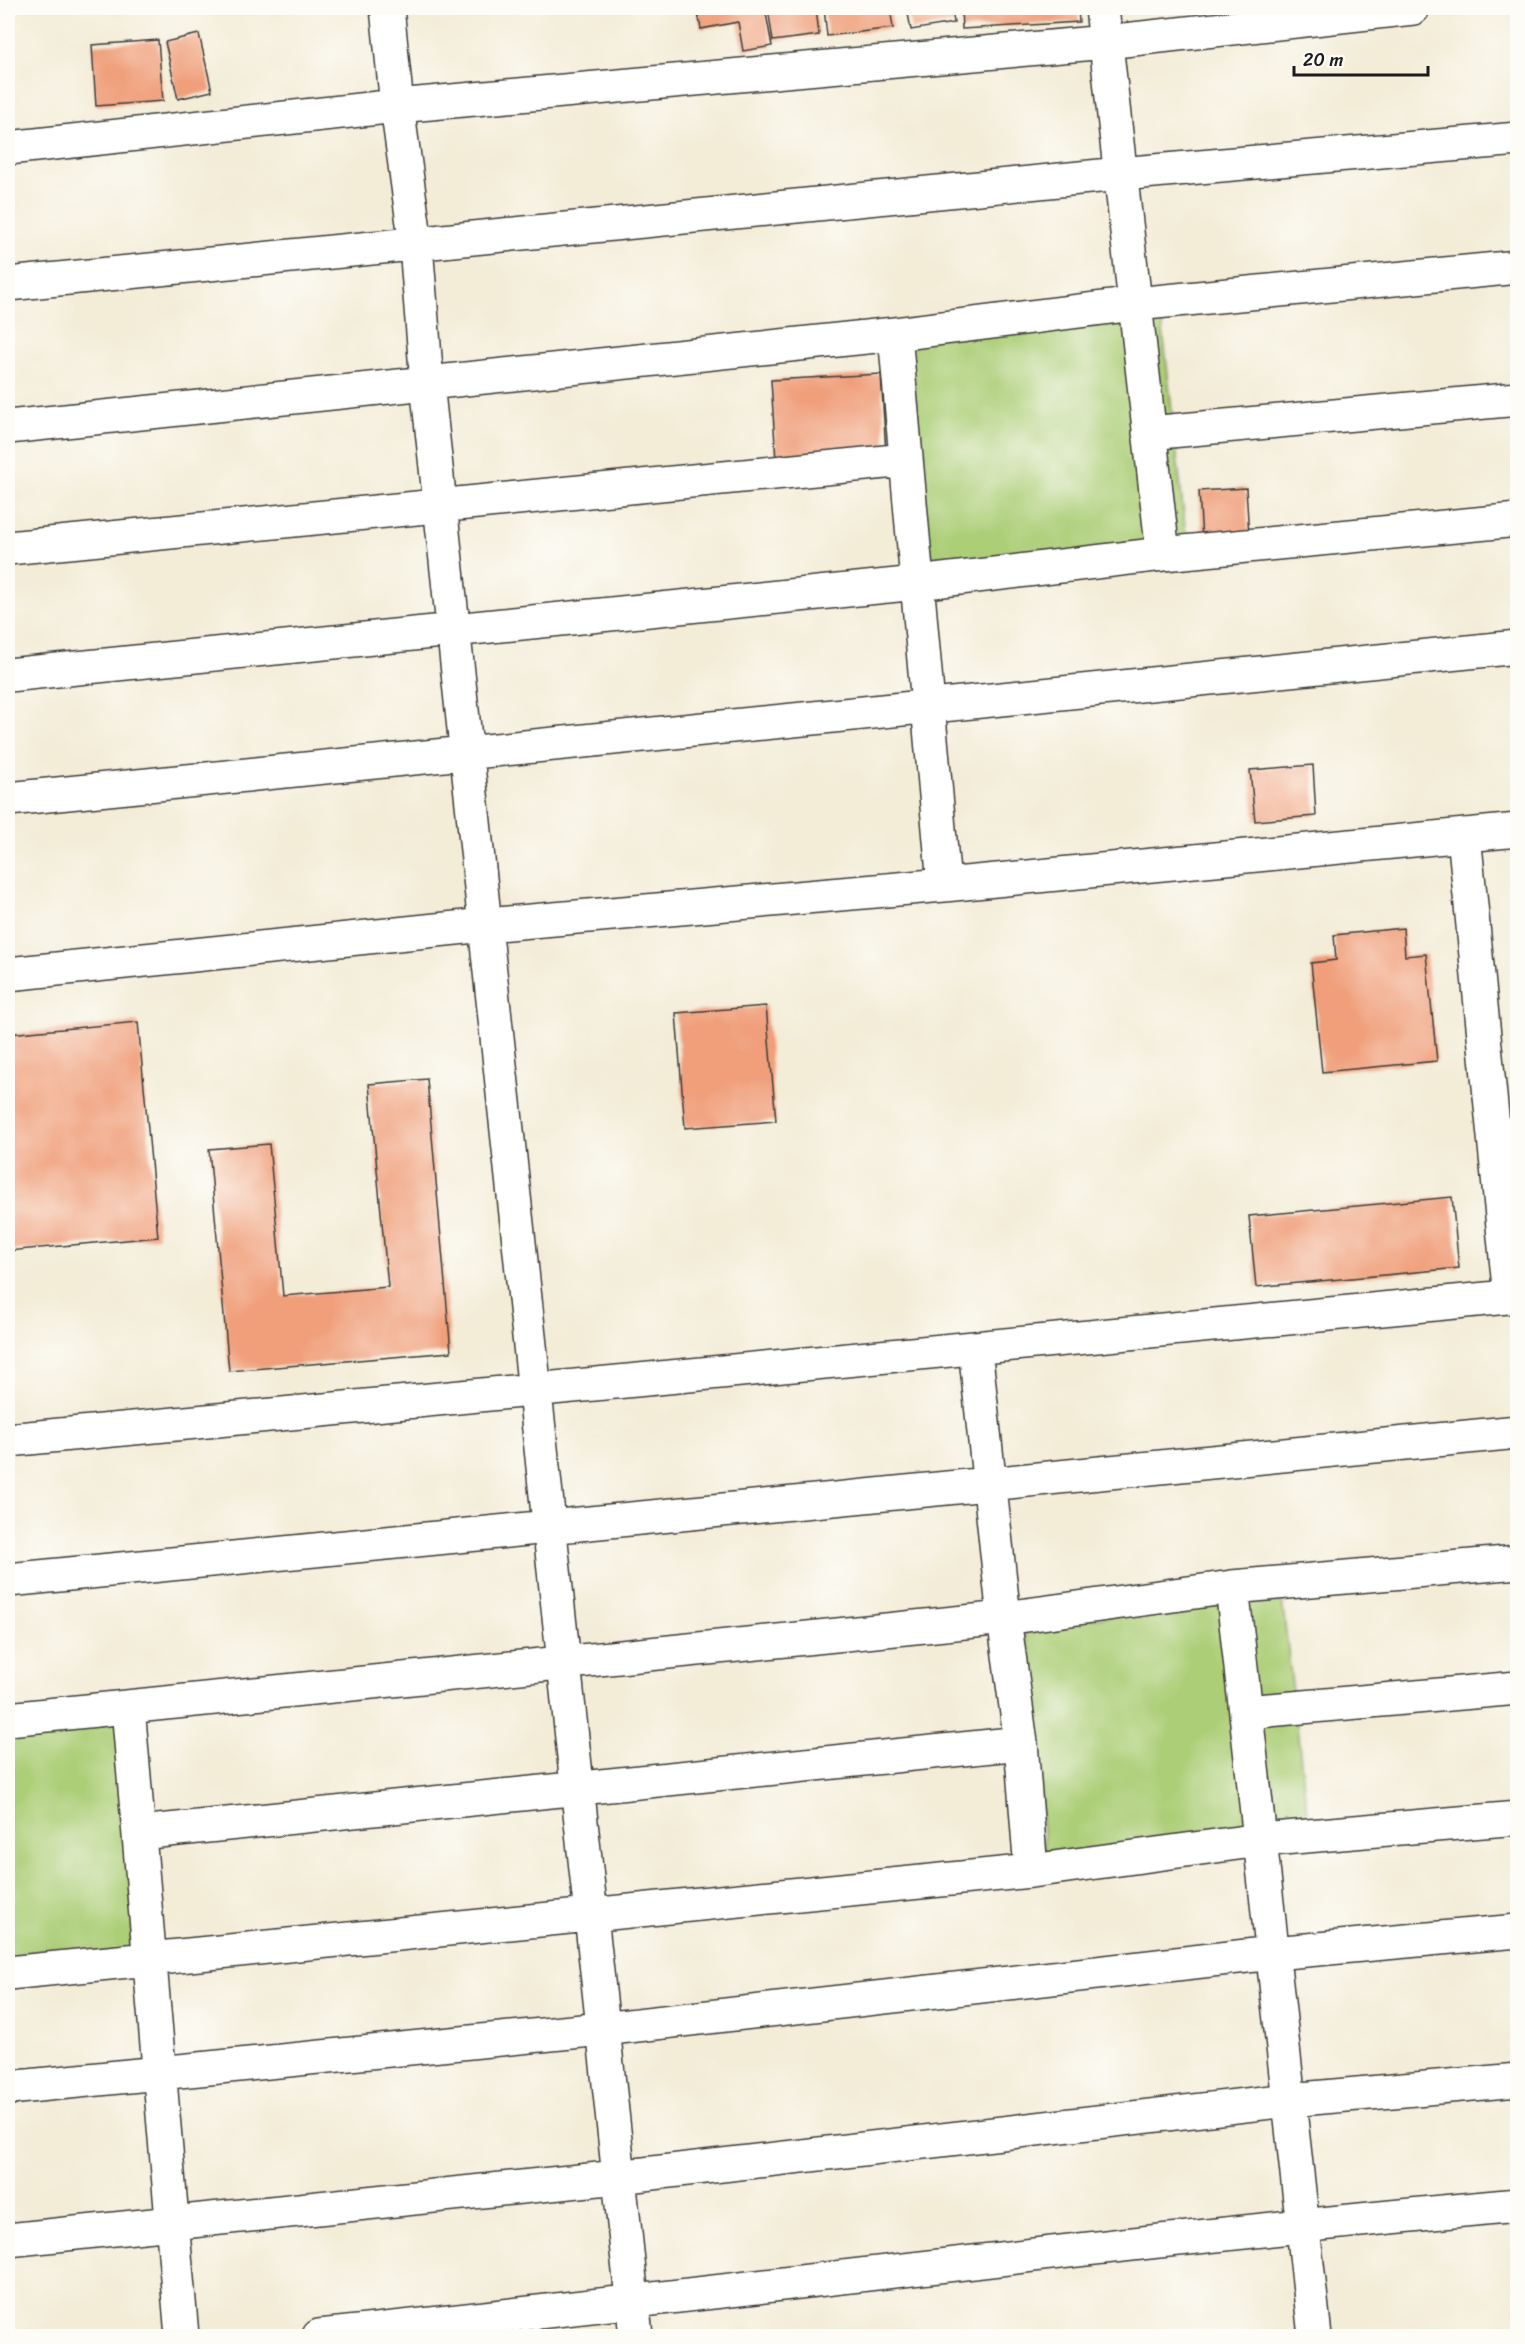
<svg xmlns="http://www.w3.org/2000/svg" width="1525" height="2344" font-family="Sriracha,sans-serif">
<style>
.green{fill:#acce77;stroke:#64754a;stroke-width:1.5}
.building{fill:#f09f7a}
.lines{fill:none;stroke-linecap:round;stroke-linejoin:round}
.minor-casing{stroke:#3c3b38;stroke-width:36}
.minor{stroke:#fff;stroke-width:33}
</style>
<rect width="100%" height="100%" fill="#fdfcf7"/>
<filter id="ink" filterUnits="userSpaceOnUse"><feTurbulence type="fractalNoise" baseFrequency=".0167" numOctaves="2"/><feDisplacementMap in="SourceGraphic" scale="12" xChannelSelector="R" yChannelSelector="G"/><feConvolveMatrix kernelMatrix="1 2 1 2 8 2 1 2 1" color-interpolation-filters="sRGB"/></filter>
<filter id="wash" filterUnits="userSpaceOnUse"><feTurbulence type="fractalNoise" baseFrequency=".008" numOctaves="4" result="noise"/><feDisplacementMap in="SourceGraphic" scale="24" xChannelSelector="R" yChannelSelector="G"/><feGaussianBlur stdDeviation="1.35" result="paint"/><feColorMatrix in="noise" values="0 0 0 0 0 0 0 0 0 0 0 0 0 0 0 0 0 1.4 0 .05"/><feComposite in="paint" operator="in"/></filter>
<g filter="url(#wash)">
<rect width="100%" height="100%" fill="#f3ecd7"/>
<!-- green -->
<path class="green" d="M1161 313 1187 544 923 568 902 338Z
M1282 1599 1309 1830 1045 1854 1024 1625Z
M117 1718 143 1950 8 1962V1729Z"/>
<g id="blocks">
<!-- building -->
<path class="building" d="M697 8H765L772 46 743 51 738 22 701 29Z
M768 8H816L819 35 773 41Z
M824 8H890L893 28 827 36Z
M907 8H952L954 23 911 30Z
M961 8H1078L1079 22 962 29Z
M199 34 212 91 178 99 165 42Z
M158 40 163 101 96 106 92 45Z
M881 374 886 453 776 461 771 380Z
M1246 488 1249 536 1202 539 1199 491Z
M1313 765 1316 816 1255 821 1250 770Z
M1403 928 1405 956 1426 954 1437 1061 1322 1072 1311 963 1336 960 1334 935Z
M766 1006 776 1121 685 1128 676 1013Z
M138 1022 158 1237 8 1251V1034Z
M427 1079 451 1352 229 1371 209 1149 269 1144 283 1296 388 1287 369 1084Z
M1452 1197 1459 1268 1256 1287 1249 1216Z"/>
</g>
</g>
<g filter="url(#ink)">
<use href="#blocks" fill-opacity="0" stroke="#3c3b38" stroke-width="1.5"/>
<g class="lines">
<defs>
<path id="minor" d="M387 8 397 106 416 245 427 383 636 2336
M1102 8 1163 554
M8 148 397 106 1106 42 1413 8
M8 284 1120 174 1518 139
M895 334 944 885
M8 427 895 334 1135 304 1518 267
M1149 433 1518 399
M8 548 906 460
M8 675 917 583 1163 554 1518 520
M8 799 1518 647
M1464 835 1510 1297
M8 974 485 925 944 885 1518 830
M975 1348 1004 1618 1021 1743 1031 1871
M8 1440 1518 1296
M8 1580 1518 1432
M1232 1587 1315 2336
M128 1707 182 2336
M1246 1712 1518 1688
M8 1719 1004 1618 1232 1587 1518 1562
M139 1833 1021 1743
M8 1973 1031 1871 1260 1840 1518 1818
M8 2088 602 2029 1273 1953 1518 1931
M8 2240 618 2177 1289 2100 1518 2080
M319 2336C719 2294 1117 2241 1518 2205"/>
</defs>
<!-- minor casing -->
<use href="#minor" class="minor-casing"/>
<!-- minor -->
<use href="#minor" class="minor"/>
</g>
</g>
<!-- margin -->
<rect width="1525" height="2344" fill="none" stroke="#fdfcf7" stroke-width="30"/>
<!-- scale -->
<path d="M1294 66v9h134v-9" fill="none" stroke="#1c1c1c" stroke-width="3"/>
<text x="1303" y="66" font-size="18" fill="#1c1c1c" stroke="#fdfcf7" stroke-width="4.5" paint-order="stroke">20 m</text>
</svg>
